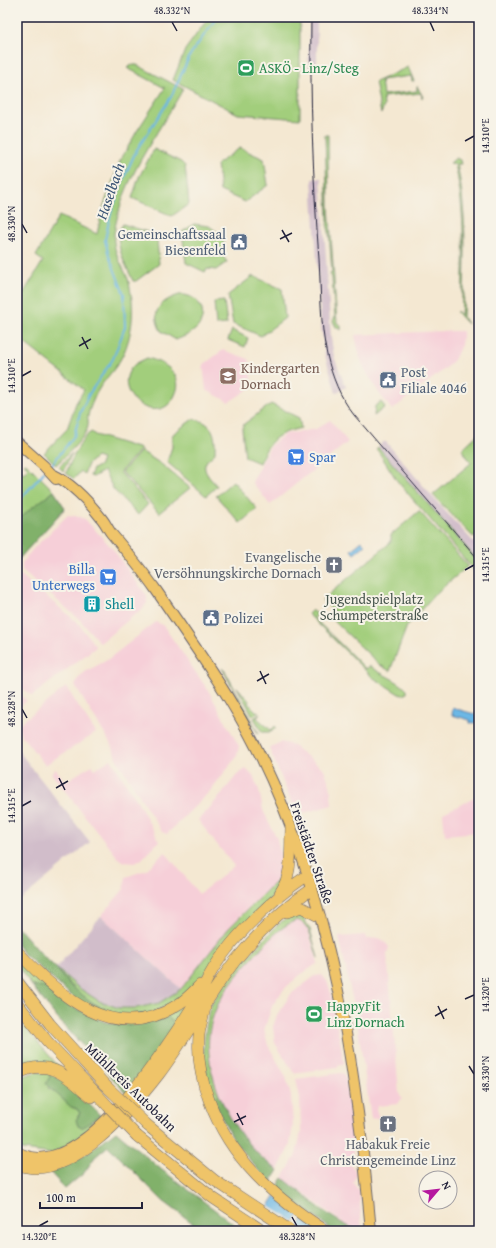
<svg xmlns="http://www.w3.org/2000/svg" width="496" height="1248" font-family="'Gentium Book Plus',serif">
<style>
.built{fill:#f6cfd8}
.industrial{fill:#d1bdca}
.green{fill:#a2ce7b;stroke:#62785b}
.forest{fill:#81b16b;stroke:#526a53}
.water{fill:#6cb7e5;stroke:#476c90}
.pier{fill:#f4e8d2}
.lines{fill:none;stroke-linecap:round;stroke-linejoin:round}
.stream{stroke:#6cb7e5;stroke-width:2}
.major-casing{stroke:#6c6770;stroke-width:12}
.highway-casing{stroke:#6c6770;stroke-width:12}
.major{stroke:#efc469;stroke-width:10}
.highway{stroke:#efc469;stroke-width:11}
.tram{stroke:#22223b;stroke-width:1}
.highway-bridge-casing{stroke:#6c6770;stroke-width:12;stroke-linecap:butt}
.highway-bridge{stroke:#efc469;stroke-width:11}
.ticks{fill:none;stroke:#22223b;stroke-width:1.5}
.labels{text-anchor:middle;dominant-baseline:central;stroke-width:4;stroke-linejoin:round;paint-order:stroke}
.leisure-label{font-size:14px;fill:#27864d;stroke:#f7f3e8;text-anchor:start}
.service-label{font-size:14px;fill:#4e5e75;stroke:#f7f3e8;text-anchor:start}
.education-label{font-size:14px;fill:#785e54;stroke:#f7f3e8;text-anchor:start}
.shop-label{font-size:14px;fill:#366cbe;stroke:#f7f3e8;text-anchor:start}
.worship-label{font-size:14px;fill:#5b616d;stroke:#f7f3e8;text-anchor:end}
.park-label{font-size:14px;fill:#48564e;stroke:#f7f3e8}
.culture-label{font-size:14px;fill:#0d838f;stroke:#f7f3e8;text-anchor:start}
.street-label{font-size:14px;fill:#22223b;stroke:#f7f3e8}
.water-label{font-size:15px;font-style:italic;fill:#3c5676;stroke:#f7f3e8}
.neatline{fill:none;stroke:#22223b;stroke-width:1.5}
.ticks-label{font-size:10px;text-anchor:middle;fill:#22223b}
</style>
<rect width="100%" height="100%" fill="#f7f3e8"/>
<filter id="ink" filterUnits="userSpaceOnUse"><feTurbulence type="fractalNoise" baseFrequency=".025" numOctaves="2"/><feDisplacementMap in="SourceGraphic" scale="8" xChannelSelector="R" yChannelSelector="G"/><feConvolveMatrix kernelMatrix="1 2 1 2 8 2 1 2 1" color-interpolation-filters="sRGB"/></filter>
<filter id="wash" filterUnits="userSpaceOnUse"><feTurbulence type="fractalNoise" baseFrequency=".012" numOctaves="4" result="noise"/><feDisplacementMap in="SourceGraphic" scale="16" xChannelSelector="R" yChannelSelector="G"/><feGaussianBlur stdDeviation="0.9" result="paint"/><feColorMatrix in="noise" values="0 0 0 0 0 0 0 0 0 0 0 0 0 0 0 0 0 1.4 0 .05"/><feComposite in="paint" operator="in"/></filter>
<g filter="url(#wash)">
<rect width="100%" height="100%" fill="#f4e8d2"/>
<!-- built -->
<path class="built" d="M476 295 479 296V342L474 340Z
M444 331H463L461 345 454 360 446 368 392 410 379 393 365 370 360 358 355 335Z
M223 350 249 359 252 387 229 402 206 390 203 365Z
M330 420 348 442 270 505 252 482 271 445 285 434 316 429Z
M68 515 80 517 85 519 112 548 147 596V603L143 608 100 643 79 619 22 571V563L33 549Z
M17 574 22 576 78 623 96 647 32 696 17 684Z
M156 622 163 625 167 631 208 690 239 746 237 756 210 791 167 834 162 832 116 758 113 748 75 686 77 680 85 672 107 660Z
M66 687 96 733 45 765 21 735 18 727 23 721Z
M17 692 27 701 17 708Z
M281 742 292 745 324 769 330 785 332 805 297 815 269 748Z
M111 759 138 802 159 841 141 860 134 863 124 862 119 859 51 773 56 769 65 782 92 765 95 769Z
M246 769 253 776 259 790 263 810 277 839 281 858 280 874 269 889 254 902 228 929 181 989 101 916 124 889 126 877 146 870 165 852 199 894 234 866 198 820 215 802 237 775Z
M479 796V832L445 835 443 813Z
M297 920 303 922 307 927 318 963 300 975 284 989 272 1006 264 1030 268 1045 286 1077 291 1096 293 1124 290 1145 278 1170 257 1153 243 1137 228 1115 212 1077 208 1041 215 1008 222 995 242 969 272 937 284 927Z
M366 935 367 939 379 938 383 940 389 947 387 954 399 1093 402 1098 398 1104 378 1106 376 1109 379 1118 371 1119 357 1020 339 937Z
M322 975 327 981 330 989 344 1063 337 1067 294 1073 275 1043 273 1027 277 1015 291 994 315 976Z
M341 1073 344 1074 346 1080 352 1126 353 1158 350 1164 355 1170 356 1175 353 1183 359 1191 362 1231 352 1229 339 1220 283 1178 296 1155 301 1132 300 1098 296 1079Z"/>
<!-- industrial -->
<path class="industrial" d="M310 17H317V69H308Z
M321 178 331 338 334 357 346 387 336 393 325 355 321 327 312 179Z
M383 442H386L436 501 479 548V562L378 447Z
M17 749 90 842 17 903Z
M101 916 181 989 159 1003 147 1007 119 1008 99 1001 79 988 56 968Z"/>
<!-- green -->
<path class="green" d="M209 17H300V119L238 114 173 80 185 50Z
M132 65H137L183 89C157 136 122 178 114 234 112 251 122 264 128 279 130 286 131 293 132 300 134 321 130 344 119 362 112 373 102 382 96 394 93 401 89 409 88 416 87 419 89 422 88 425 88 436 64 457 56 465L44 453 67 429 76 403 84 390 17 337V304L43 261 36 256 59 216 97 234 102 211 120 161 137 131 165 88 127 68Z
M408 67 414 81H412L411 76 381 80 383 95 417 91V86L423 97 422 98 421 93 383 97 384 106 381 114 375 82Z
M325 135H328L329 207 337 323 341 325V330L336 327 333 321 335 317 332 278 330 273 332 272 329 232 327 224 328 222Z
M240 148 264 159 268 185 245 202 220 191 217 164Z
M154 149 181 162 185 166 189 204 172 216 132 198 139 177Z
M456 158 460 160 461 164H457C468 217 465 264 463 317L467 324 457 313V311L461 315C464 264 466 214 455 164L450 163Z
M123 224 154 234 157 239 159 264 136 281H133C126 265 111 240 123 224Z
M194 224 209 226 223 236 225 251 222 255 227 262 216 270 207 269 205 272 186 263 182 232Z
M253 276 282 289 285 318 261 336 233 324 228 295Z
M179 295C196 293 210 311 198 327 193 333 183 337 176 340L161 331C151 312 158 302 179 295Z
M224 301 227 324 216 325 214 302Z
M232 330 248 338 245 347 228 340Z
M147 358C165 362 185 375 175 395 159 431 107 392 134 365 138 362 143 360 147 358Z
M381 402 385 407 374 416 375 406Z
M271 404 299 418 301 428C275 434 270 440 259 463L245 457 242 428 244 424Z
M193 419C213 422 216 434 215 453 212 457 208 458 206 462 201 471 212 480 217 486L206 496 167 462 172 447V436L174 433Z
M92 432 95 435 141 449 120 472 148 504 138 515 114 490 104 471 93 477 90 476 93 469 100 465 102 459 96 457 88 464 84 474 81 471 74 479 66 473C70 464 82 435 92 432Z
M479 433V533L473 537 433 495 471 463 462 449Z
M378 447 479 562V576L398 482 378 451 376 449Z
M141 451 161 464 190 488 159 513 122 472Z
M72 453 63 471 59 467Z
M26 463 54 491 20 520 17 525V472L19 470 24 473 28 468 24 464Z
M233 481 257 509 240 523 216 496Z
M419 511 468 566 434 595 407 626 390 671 380 665 336 623 332 617 334 611 322 600 391 542V535Z
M312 610 317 614 314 618 366 669 370 666C381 675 397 679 407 690V693L402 695 399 694 372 677 308 614Z
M222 668 225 671 259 734 253 726Z
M237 687 249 701 248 703 256 711 259 712 253 716Z
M260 714 257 718 271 730 275 726 276 728 269 732H262L254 718Z
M282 869 285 870 275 893 193 988 183 998 145 1016 104 1014 106 1009C84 1000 70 986 56 968L79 988 99 1001 119 1008H136L159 1003 181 989 228 929 276 881Z
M299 911 310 929 318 958C313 945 311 924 297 920 280 926 267 942 255 955 212 1001 196 1033 219 1095L212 1098C205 1071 201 1051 207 1023 208 1018 208 1011 211 1006 221 984 242 963 258 946 270 933 283 917 299 911Z
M17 956 49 988 32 986 17 965Z
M195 997 177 1026 166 1015Z
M17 1018 60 1068 17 1070Z
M36 1072 51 1074 48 1088 57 1093 71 1107 77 1109 80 1113 77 1116 92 1123 100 1115 102 1118 82 1137 52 1154 17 1149V1078Z"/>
<!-- forest -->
<path class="forest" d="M54 491 65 508 17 561C17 550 15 536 17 525 19 514 45 499 54 491Z
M17 926 43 956 56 968 70 985 92 1003 106 1009 104 1014 81 1004 24 954 17 945Z
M32 986 49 988 75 1008 105 1022 119 1024 166 1015 177 1026 127 1094 57 1018Z
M51 1074 70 1085 100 1115 82 1128 78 1126 76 1120 80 1113 77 1109 71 1107 46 1084Z
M219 1095C232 1124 250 1152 278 1170L270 1184 233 1140 212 1098Z
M116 1131 162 1170 239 1228V1231H205L198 1227 163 1201 108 1146 95 1157 84 1173 65 1189 50 1172C76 1164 94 1147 116 1131Z
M283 1178C305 1195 335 1225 362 1231H334L276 1189Z"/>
<!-- water -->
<path class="water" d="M362 541 365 545 354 554 351 550Z
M453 708 478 715V723H470V720L452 715Z
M275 1196 301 1212 289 1231H254Z
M305 1215 331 1231H296Z"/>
<!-- pier -->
<path class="pier" d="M267 1205 296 1223 292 1231H252Z"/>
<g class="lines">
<!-- stream -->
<path class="stream" d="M49 468 74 436 80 413 89 394 113 359 125 327 124 294 109 256 105 240 110 216 122 182 136 151 171 97 190 55 217 17
M17 503 44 472"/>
</g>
</g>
<g filter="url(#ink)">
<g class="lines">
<defs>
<path id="major" d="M17 442 44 466 56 479
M52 474C71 483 89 502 102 519 106 524 108 529 111 533 127 552 142 570 156 590 191 641 228 692 256 747 332 898 356 1065 371 1231"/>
<path id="highway" d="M280 893C293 874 290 850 291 828
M287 912 301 907 320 917
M17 951C59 996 114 1046 177 1005 186 1000 193 992 200 985
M17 981 50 1024 105 1085
M17 1003 47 1041 108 1106
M205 1008C203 1017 200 1026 199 1035 197 1057 201 1079 209 1100 230 1159 275 1198 326 1231
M17 1074C49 1056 69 1078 91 1097
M147 1125 214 1180 291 1231
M137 1136 213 1198 263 1231
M17 1152C80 1190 175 1035 202 991 218 949 270 900 308 875
M17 1164C67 1186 132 1109 159 1074 186 1038 207 997 235 961 257 934 283 908 312 889"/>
</defs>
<!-- major casing -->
<use href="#major" class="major-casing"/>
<!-- highway casing -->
<use href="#highway" class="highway-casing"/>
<!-- major -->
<use href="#major" class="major"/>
<!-- highway -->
<use href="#highway" class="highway"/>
<!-- tram -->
<path class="tram" d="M311 17C310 98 313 178 319 259 321 291 320 324 327 355 332 377 340 397 354 415L479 560"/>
<defs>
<path id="highway-bridge" d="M105 1085 147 1125
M108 1106 137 1136"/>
</defs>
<!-- highway-bridge casing -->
<use href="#highway-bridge" class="highway-bridge-casing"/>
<!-- highway-bridge -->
<use href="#highway-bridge" class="highway-bridge"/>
</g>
</g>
<!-- ticks -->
<path class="ticks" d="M172 22 177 31M430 22 434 31M465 141 474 136M22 224 27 233M282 230 289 242M280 239 292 233M82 337 88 349M79 346 91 339M22 376 31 371M465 570 474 565M260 671 266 684M257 681 269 674M22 709 27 718M59 778 65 790M56 788 68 781M22 806 31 801M465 999 474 995M438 1006 444 1019M435 1016 447 1009M469 1066 474 1074M237 1113 243 1125M234 1122 246 1116M292 1217 297 1226M39 1226 48 1221"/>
<!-- icons -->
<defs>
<symbol id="stadium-square" viewBox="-11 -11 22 22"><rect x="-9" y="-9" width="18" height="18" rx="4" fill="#2e9e5b" stroke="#f7f3e8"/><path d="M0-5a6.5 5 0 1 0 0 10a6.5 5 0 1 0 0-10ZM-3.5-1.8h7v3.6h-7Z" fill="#fff"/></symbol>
<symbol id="civic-square" viewBox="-11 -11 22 22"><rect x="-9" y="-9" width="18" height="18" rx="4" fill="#5c6f8a" stroke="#f7f3e8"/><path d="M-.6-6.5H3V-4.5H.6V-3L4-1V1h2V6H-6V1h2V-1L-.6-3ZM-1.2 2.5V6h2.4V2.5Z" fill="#fff"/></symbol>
<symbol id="school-square" viewBox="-11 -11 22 22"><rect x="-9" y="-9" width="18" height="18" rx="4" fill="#8d6e63" stroke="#f7f3e8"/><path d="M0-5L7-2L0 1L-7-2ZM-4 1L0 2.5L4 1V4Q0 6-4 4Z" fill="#fff"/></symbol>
<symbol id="supermarket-square" viewBox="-11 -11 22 22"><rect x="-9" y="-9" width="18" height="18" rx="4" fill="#3f7fe0" stroke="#f7f3e8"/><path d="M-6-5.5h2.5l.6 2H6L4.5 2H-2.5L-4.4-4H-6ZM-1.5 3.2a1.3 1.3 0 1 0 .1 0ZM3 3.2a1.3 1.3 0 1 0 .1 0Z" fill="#fff"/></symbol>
<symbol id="church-square" viewBox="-11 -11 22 22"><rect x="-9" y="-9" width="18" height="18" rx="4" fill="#6b7280" stroke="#f7f3e8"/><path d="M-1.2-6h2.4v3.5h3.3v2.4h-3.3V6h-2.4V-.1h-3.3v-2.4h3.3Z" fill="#fff"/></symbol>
<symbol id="building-square" viewBox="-11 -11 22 22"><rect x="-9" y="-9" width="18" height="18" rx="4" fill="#0f9aa8" stroke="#f7f3e8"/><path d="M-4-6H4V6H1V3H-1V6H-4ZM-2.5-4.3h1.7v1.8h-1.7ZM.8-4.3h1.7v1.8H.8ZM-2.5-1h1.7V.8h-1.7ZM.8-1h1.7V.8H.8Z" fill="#fff"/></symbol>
</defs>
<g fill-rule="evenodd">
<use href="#stadium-square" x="236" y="58" width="20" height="20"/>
<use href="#civic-square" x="229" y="232" width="20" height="20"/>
<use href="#school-square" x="218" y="366" width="20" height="20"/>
<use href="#civic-square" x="378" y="370" width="20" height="20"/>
<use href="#supermarket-square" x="286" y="447" width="20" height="20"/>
<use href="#church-square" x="324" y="555" width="20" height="20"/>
<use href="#supermarket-square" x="98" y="567" width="20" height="20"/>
<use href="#building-square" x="82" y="594" width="20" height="20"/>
<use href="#civic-square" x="201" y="608" width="20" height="20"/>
<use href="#stadium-square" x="304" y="1004" width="20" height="20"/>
<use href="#church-square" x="378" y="1114" width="20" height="20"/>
</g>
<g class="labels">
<!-- leisure labels -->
<g class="leisure-label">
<text x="259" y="68">ASKÖ - Linz/Steg</text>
<text x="327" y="1006">HappyFit<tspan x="327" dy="16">Linz Dornach</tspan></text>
</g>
<!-- service labels -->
<g class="service-label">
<text x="226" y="234" text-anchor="end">Gemeinschaftssaal<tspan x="226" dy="16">Biesenfeld</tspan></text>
<text x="401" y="372">Post<tspan x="401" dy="16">Filiale 4046</tspan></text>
<text x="224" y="618">Polizei</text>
</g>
<!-- education labels -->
<g class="education-label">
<text x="241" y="368">Kindergarten<tspan x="241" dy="16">Dornach</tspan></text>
</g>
<!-- shop labels -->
<g class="shop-label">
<text x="309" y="457">Spar</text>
<text x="95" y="569" text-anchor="end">Billa<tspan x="95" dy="16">Unterwegs</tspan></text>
</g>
<!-- worship labels -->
<g class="worship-label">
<text x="321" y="557">Evangelische<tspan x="321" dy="16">Versöhnungskirche Dornach</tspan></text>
<text x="388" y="1144" text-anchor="middle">Habakuk Freie<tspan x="388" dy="16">Christengemeinde Linz</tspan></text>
</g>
<!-- park labels -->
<g class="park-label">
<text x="374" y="599">Jugendspielplatz<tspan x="374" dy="16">Schumpeterstraße</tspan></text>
</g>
<!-- culture labels -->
<g class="culture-label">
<text x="105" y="604">Shell</text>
</g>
<!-- street labels -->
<g class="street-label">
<text transform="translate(312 853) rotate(71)">Freistädter Straße</text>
<text transform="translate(131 1087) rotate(44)">Mühlkreis Autobahn</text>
</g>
<!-- water labels -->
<g class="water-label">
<text transform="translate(110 191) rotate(-71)">Haselbach</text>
</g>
</g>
<!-- margin -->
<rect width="496" height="1248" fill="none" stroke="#f7f3e8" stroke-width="44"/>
<!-- north arrow -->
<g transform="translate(438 1190) rotate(62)"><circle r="19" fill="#f7f3e8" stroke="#a29fa3"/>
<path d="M0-3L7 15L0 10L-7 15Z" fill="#b5179e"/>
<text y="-6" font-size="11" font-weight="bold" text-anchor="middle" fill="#22223b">N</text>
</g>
<!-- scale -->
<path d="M40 1202v6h102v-6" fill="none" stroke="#22223b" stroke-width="2"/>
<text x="46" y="1202" font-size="12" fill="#22223b" stroke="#f7f3e8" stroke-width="3" paint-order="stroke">100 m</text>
<rect x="22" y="22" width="452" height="1204" class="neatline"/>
<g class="ticks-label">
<text x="172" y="14">48.332°N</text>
<text x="430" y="14">48.334°N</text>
<text transform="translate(485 136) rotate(-90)" y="4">14.310°E</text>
<text transform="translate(11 224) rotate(-90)" y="4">48.330°N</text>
<text transform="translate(11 376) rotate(-90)" y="4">14.310°E</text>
<text transform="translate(485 565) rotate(-90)" y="4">14.315°E</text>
<text transform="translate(11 709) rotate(-90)" y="4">48.328°N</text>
<text transform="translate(11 806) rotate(-90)" y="4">14.315°E</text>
<text transform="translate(485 995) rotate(-90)" y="4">14.320°E</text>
<text transform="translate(485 1074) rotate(-90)" y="4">48.330°N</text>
<text x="39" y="1240">14.320°E</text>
<text x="297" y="1240">48.328°N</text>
</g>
</svg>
